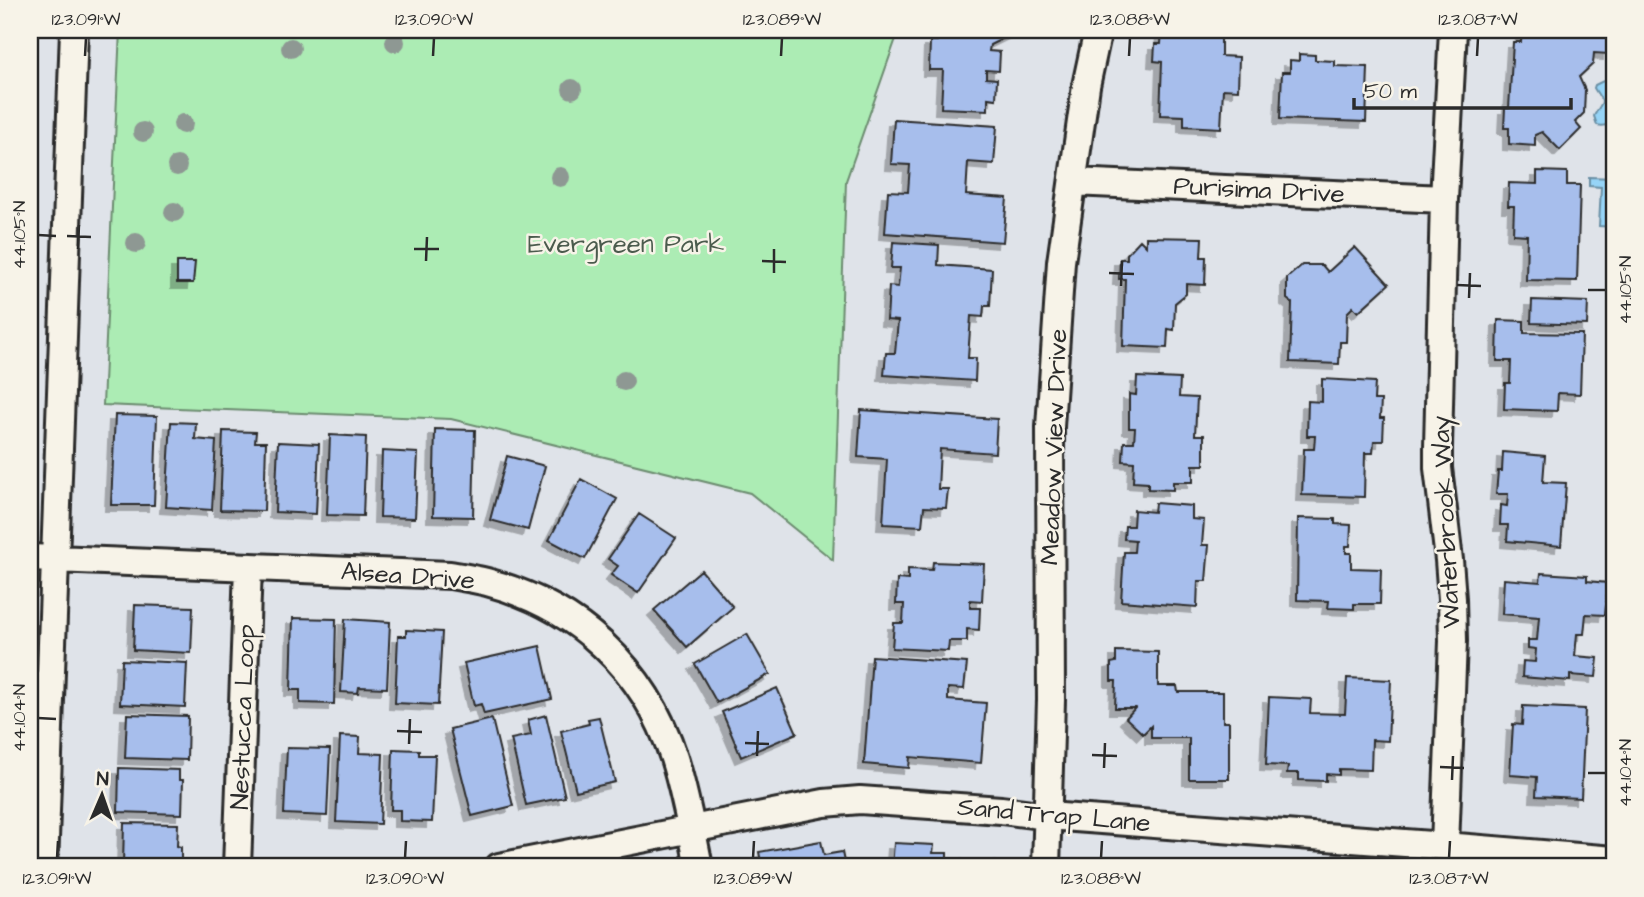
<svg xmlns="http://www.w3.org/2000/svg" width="1644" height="897" font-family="'Architects Daughter',sans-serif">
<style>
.green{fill:#acecb4;stroke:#6c8c70;stroke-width:2}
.water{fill:#96d4f7;stroke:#6b90a5;stroke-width:2}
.building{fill:#a7beec;stroke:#2b2b2b;stroke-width:2;filter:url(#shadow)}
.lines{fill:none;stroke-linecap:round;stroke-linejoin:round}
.street-casing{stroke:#2b2b2b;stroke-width:32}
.street{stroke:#f7f3e8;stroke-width:26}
.tree{fill:#8e9893}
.ticks{fill:none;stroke:#2b2b2b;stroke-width:2.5}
.labels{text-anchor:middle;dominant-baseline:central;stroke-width:5;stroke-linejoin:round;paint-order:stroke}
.street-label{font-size:26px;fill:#2b2b2b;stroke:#f7f3e8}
.park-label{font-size:26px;fill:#4b5b4d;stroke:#f7f3e8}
.neatline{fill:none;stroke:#2b2b2b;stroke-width:2.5}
.ticks-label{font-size:18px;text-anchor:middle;fill:#2b2b2b}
</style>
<defs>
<filter id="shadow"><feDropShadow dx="-6" dy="6" stdDeviation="0" flood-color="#0004"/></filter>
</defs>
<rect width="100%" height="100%" fill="#dfe3e9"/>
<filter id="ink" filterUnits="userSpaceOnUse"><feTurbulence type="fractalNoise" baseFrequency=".0143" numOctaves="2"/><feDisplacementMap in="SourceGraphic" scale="14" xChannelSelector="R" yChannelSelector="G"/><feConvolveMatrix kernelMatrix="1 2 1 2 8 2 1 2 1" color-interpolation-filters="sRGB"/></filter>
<g filter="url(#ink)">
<!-- green -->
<path class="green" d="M120 30H561L661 34 668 30H899L846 181 833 560 750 493 451 419 103 405Z"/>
<!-- water -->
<path class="water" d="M1603 81 1613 84 1614 86C1614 100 1619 131 1597 125L1594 116C1604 97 1605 107 1594 88L1595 85Z
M1589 177 1614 178V227L1599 226 1601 187 1589 186Z"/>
<!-- building -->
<path class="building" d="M937 30H1020L990 45 989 51 1000 52 999 71 986 70V78L997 79 996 99 988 98V110L941 108 943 70H929L930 41H937Z
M1162 30 1221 33V56L1239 57 1238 90 1223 89 1221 128 1184 126V116L1160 115 1162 62 1154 61 1155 44H1161Z
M1522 30H1610L1609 54 1594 53 1593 64 1579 77 1585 90 1584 113 1575 122 1581 129 1560 150 1542 132 1535 135V146L1509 144V128H1504L1505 108H1509L1513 42H1521Z
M1299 54 1315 55V60L1335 61V66L1368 67 1366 122 1280 119 1282 72H1290V60L1299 61Z
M894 119 997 126 994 164 968 162 966 195 1007 198 1003 242 885 233 888 191 908 192 910 165 891 164Z
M1537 171 1567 172V185H1580L1577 281 1526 280 1527 235 1513 234 1514 206H1508L1509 183 1537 184Z
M1146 237 1202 238 1201 257H1206L1205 285 1186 284V294L1175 303 1174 330 1168 329 1167 348 1123 346 1125 279H1119L1120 259H1127V254L1140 240 1146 246Z
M893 242 939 245 938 265 992 269 990 306H984L983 317 971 316 968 358H976L975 381 884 375 886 353H895L898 321 887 320 889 286 898 287 900 268H891Z
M1355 247 1389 284 1358 312 1353 307 1347 313 1346 342H1340L1339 364 1290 362 1292 303 1287 299V278L1302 265H1322L1328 272Z
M177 262H195L193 283H177Z
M1532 300 1588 302 1587 325 1531 323Z
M1498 320 1524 321V333L1582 334 1580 394 1558 393 1557 411 1504 409 1505 383H1510L1511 361H1497Z
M1137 377 1180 379 1179 397 1197 398 1195 435H1204V465H1193V482H1173V490L1148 489V483L1133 482 1134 462 1123 461 1124 442H1134L1135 428H1129V394L1136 395Z
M1322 379 1375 382 1374 400H1381L1380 418H1384L1383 441H1374L1373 453H1365L1364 497 1302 495 1304 449H1314L1315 436H1307L1308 401 1322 402Z
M861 410 997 419 995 453 940 449 938 489H948L946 508 924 507 922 526 883 524 887 459 858 457Z
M115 415 157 416 154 505H111Z
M171 422 196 423 195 439 216 441 212 510 166 507Z
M435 429 475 430 473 517 433 516Z
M223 431 256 432 255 442H266L264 511 220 510Z
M330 435 366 437 363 516 327 515Z
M278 442 319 444 316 514 275 512Z
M382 451 418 453 415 518 380 517Z
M1503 452 1545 456 1543 482 1566 483 1561 546 1507 541 1508 525H1500L1501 505 1507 506 1508 494H1496L1498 471H1502Z
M507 456 545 466 528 530 490 520Z
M581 479 617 499 585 559 549 540Z
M1155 503 1192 506V519L1204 520 1202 545H1209L1206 581H1198L1197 607 1121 601 1124 552H1134L1135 540 1124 539 1125 526H1133L1134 510 1154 512Z
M639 514 676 538 638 593 611 575 618 566 608 559Z
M1298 518 1335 519V524L1351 525 1350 546H1346V553H1351V568L1381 569 1380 604H1354V609L1328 608 1329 601 1297 600Z
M933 562 984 564 982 601 970 600V608H980L979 630 967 629V641H949L948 651 892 648 894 623H903L904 604H896L897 579 908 580V569L932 570Z
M701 570 733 607 687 647 654 610Z
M1541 573 1587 576V581L1608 583 1605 615 1586 614 1584 634H1577L1575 656 1598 658 1596 677 1570 675V681L1522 677 1523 661 1535 662 1536 649 1528 648V640H1537L1539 617 1502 614 1504 579 1540 582Z
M135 605 193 607 191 653 133 650Z
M293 618 336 619 334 704 300 703V690H291Z
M345 619 390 622 387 688 359 687 358 693 341 692Z
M406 630 442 632 438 705 395 703 398 636H406Z
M747 634 770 674 717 703 695 664Z
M540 646 552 699 484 714 481 704 474 706 464 663Z
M1116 651 1158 652V686H1177L1178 692H1223V722H1229V779H1189V738H1151V726L1143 734 1126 718 1135 708H1115L1116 681H1111V663L1116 662Z
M872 656 967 663 964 689 948 688V700L986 703 981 763 910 757 909 768 864 764Z
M122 660 187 663 185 707 120 704Z
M1347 678 1391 680 1388 741 1372 740 1371 770 1339 769V775L1326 774V781L1299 780V773H1287L1288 766 1266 765 1269 697 1311 699 1310 713 1345 714Z
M777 688 797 733 741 757 722 712Z
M1523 706 1585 709 1581 798 1536 796 1537 777 1510 775 1513 724 1522 725Z
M127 714 188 716 187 760 125 758Z
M546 715 565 797 526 805 511 739 531 735 528 720Z
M599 717 615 782 576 791 561 731 589 724 588 719Z
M492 719 513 806 472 816 450 729Z
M340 736 360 737 359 753 383 754 380 824 336 822Z
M287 748 330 749 327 816 284 814Z
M393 749 419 750V755H435L432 822 400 821V810H391Z
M119 768 179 770V780H183L182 814 118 812Z
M124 823 178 824 177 846 181 847V866L123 865Z
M821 841 824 855 842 852 845 867H762L759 852Z
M894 843 934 845 933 853H947V859L996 862 995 867H892Z"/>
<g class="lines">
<defs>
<path id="street" d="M1073 182 1444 199
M30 558 450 575C462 577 475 579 487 582 577 606 645 668 674 758 685 793 692 831 699 867
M1445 846 1453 641 1452 599 1449 560 1438 468V447L1444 199 1453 30
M44 867 74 30
M237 867 248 567
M499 867 824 803 860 800 1001 810 1048 816 1445 846 1614 860
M1046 867 1051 700 1050 427 1061 262 1086 86 1098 30"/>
</defs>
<!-- street casing -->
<use href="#street" class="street-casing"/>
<!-- street -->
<use href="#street" class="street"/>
</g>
<!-- trees -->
<g class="tree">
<circle cx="395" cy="42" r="10"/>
<circle cx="291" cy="48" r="10"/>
<circle cx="572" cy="89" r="10"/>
<circle cx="183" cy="124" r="10"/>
<circle cx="143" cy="132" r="10"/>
<circle cx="177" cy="166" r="10"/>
<circle cx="560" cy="177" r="10"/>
<circle cx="174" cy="212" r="10"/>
<circle cx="136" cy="243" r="10"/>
<circle cx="624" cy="381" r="10"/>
</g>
</g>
<!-- ticks -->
<path class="ticks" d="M85 56 86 38M433 56 434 38M781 56 782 38M1129 56 1130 38M1477 56 1478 38M38 235 56 236M67 236 91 237M78 249 79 225M414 249H439M426 261 427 237M762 261 786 262M774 273V249M1109 273 1134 274M1457 285 1481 286M1121 286 1122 261M1588 290H1606M1469 298 1470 273M38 718 56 719M397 731 422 732M745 743 769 744M409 744 410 719M1092 755 1117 756M757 756 758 731M1440 767 1464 768M1104 768 1105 743M1588 773H1606M1452 780 1453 756M57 858 58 841M405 858 406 841M753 858 754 841M1101 858 1102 841M1449 858 1450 841"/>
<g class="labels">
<!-- street labels -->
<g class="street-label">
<text transform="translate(1259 190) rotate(3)">Purisima Drive</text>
<text transform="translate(1054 447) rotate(-88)">Meadow View Drive</text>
<text transform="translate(1446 522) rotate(-93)">Waterbrook Way</text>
<text transform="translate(408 576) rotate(4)">Alsea Drive</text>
<text transform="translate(243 717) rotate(-88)">Nestucca Loop</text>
<text transform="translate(1054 815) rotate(5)">Sand Trap Lane</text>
</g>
<!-- park labels -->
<g class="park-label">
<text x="626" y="244">Evergreen Park</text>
</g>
</g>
<!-- margin -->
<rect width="1644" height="897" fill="none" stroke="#f7f3e8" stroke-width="77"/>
<!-- north arrow -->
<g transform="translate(102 795) rotate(2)" stroke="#f7f3e8" stroke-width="5" paint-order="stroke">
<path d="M0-5L12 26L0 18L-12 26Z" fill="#2b2b2b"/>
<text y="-10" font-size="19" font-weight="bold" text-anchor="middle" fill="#2b2b2b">N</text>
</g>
<!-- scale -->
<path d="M1354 98v10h217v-10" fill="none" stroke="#2b2b2b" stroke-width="3.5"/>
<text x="1364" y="98" font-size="21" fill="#2b2b2b" stroke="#f7f3e8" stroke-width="5" paint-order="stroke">50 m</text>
<rect x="38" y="38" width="1568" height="820" class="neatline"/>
<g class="ticks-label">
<text x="86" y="25">123.091°W</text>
<text x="434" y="25">123.090°W</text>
<text x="782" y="25">123.089°W</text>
<text x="1130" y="25">123.088°W</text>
<text x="1478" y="25">123.087°W</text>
<text transform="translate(19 235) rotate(-90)" y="6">44.105°N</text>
<text transform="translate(1625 290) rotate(-90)" y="6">44.105°N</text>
<text transform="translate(19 718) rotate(-90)" y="6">44.104°N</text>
<text transform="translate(1625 773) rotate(-90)" y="6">44.104°N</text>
<text x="57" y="884">123.091°W</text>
<text x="405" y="884">123.090°W</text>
<text x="753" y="884">123.089°W</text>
<text x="1101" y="884">123.088°W</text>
<text x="1449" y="884">123.087°W</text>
</g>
</svg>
